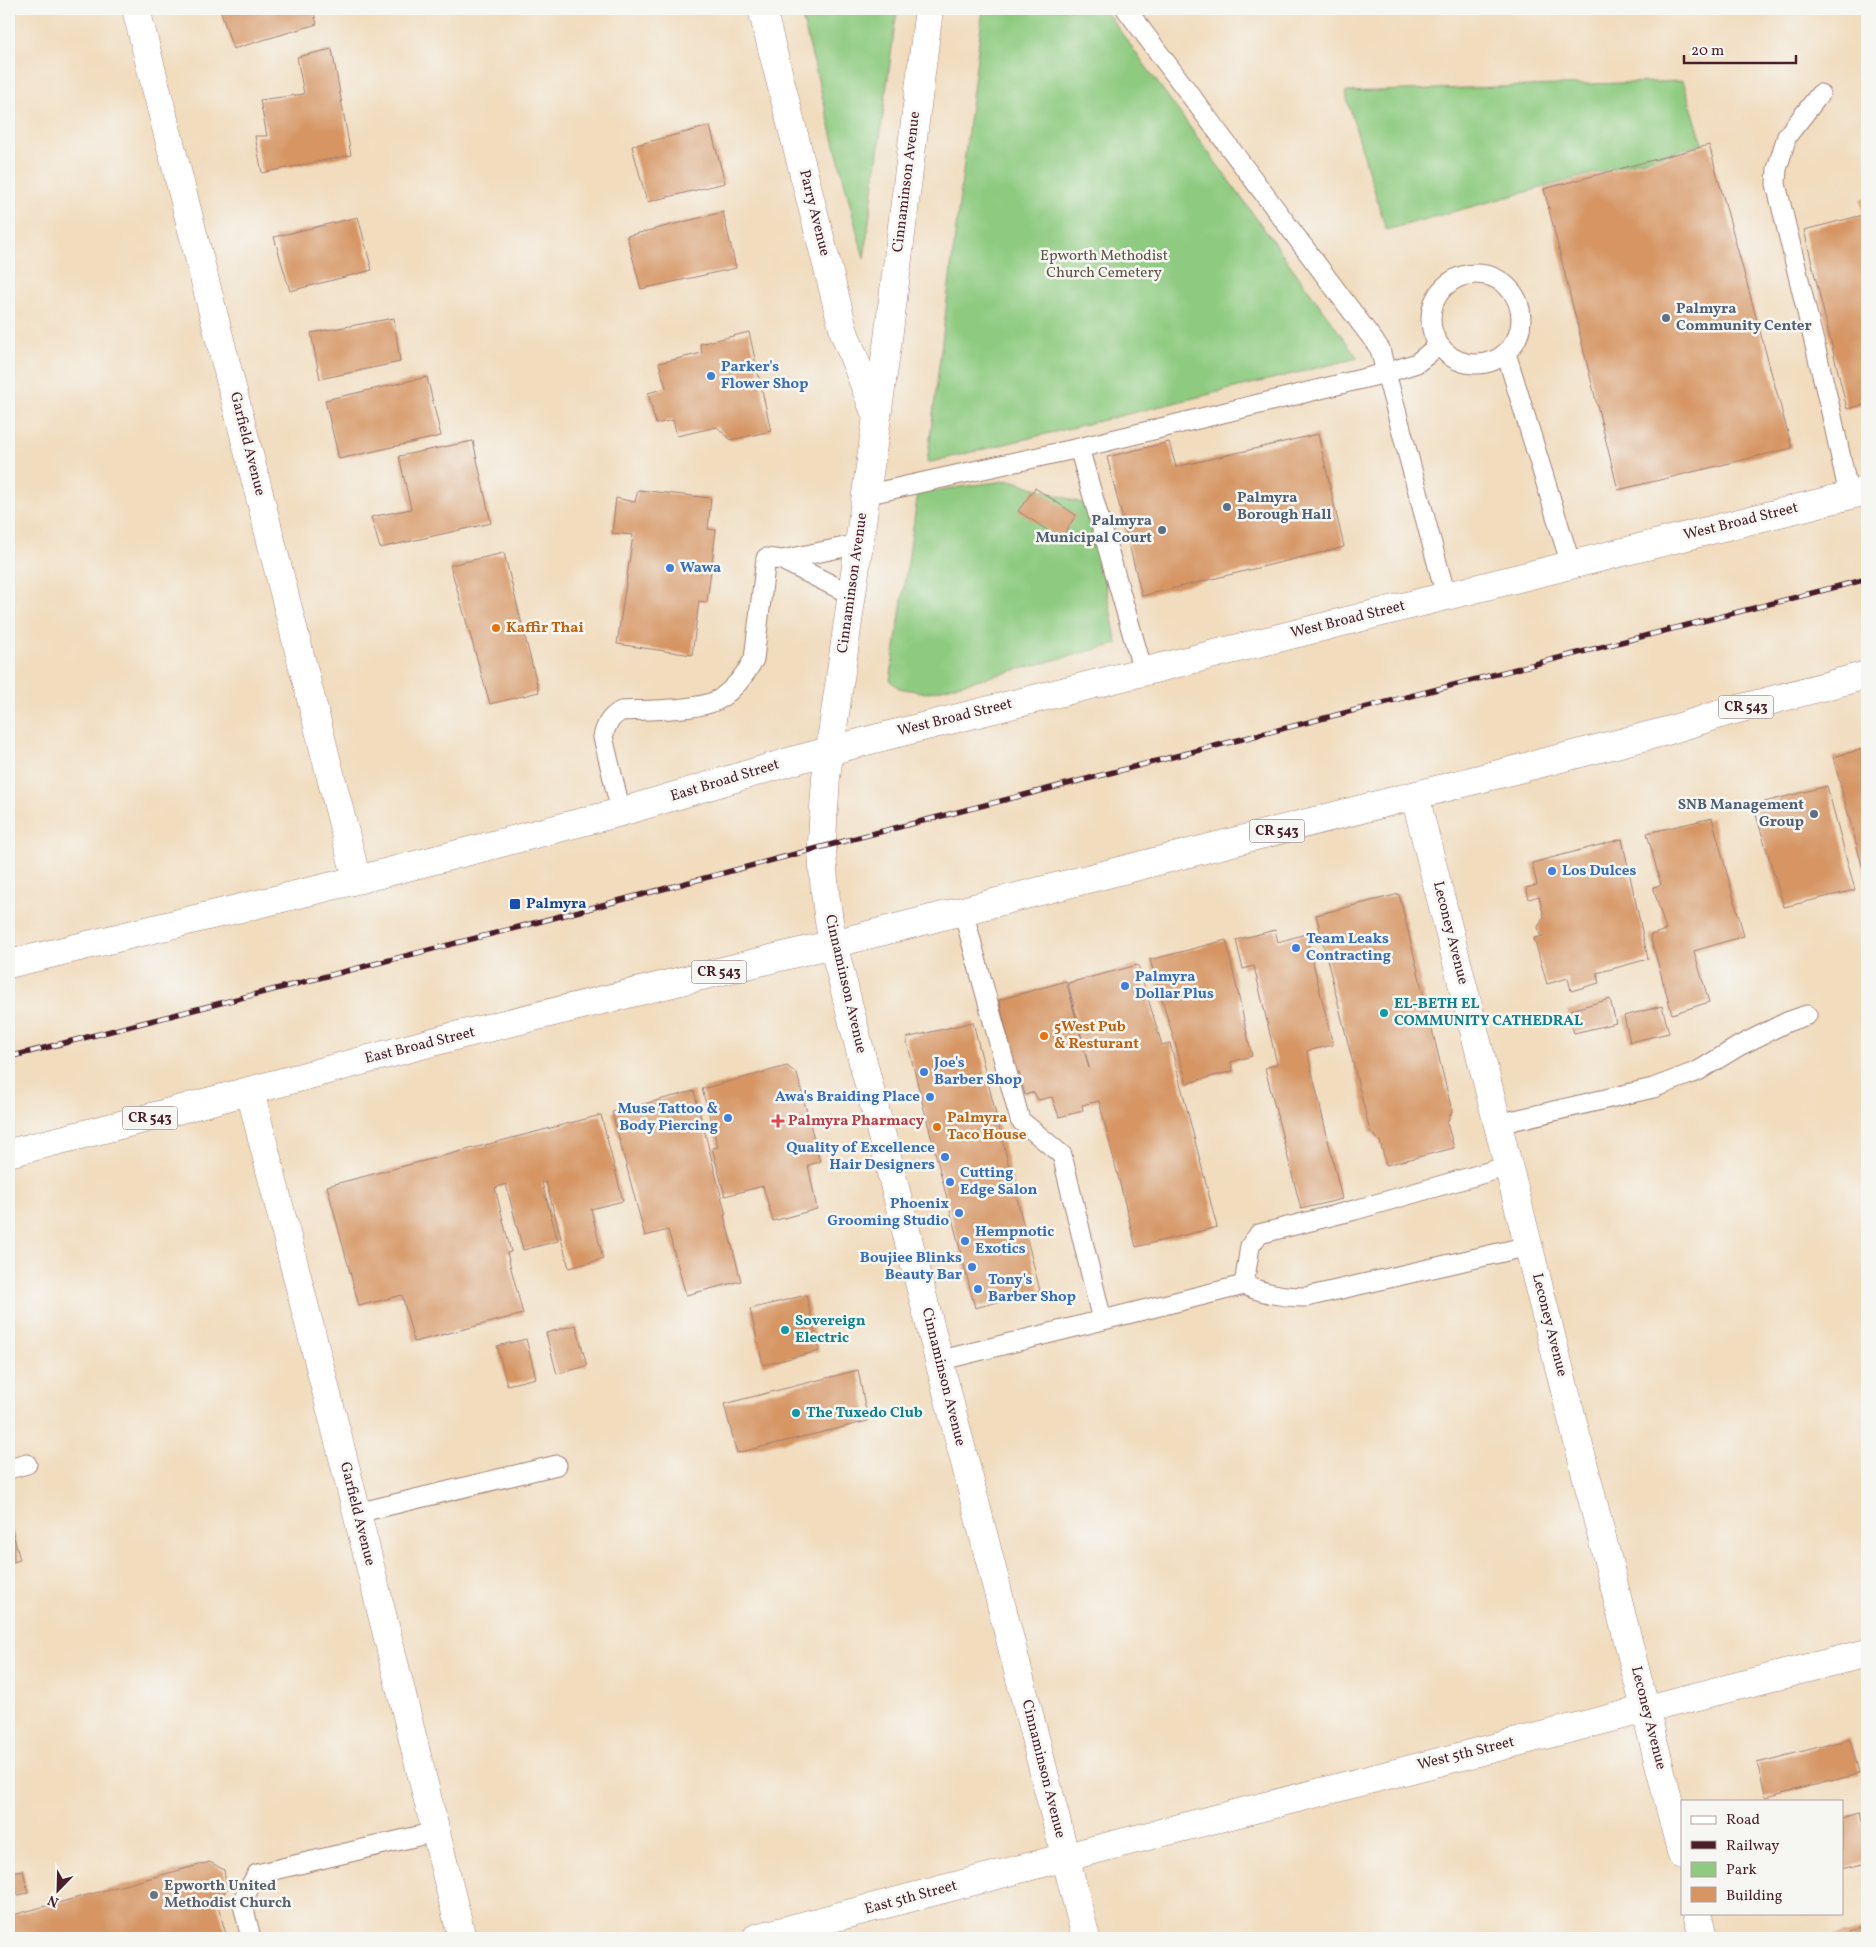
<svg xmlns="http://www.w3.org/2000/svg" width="1876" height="1947" font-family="Vollkorn,serif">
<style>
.green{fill:#8ecb80;stroke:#6c7556}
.building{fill:#d69563}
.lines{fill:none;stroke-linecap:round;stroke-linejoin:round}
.service-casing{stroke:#9e7e74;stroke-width:21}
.minor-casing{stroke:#9e7e74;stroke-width:29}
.tertiary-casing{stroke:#9e7e74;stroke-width:29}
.secondary-casing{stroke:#9e7e74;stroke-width:29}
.primary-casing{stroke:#9e7e74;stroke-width:29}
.service{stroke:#fff;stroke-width:19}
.minor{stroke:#fff;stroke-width:28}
.tertiary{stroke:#fff;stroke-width:28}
.secondary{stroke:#fff;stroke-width:28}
.primary{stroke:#fff;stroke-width:28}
.rail-casing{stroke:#4a1f2b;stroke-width:5.5}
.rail{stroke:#f6f6f2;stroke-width:4;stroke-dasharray:11;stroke-linecap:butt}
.service-dot{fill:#5c6f8a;stroke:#f6f6f2;stroke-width:2}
.shop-dot{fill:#3f7fe0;stroke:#f6f6f2;stroke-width:2}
.food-dot{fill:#e8710a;stroke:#f6f6f2;stroke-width:2}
.transit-dot{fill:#1a4fb4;stroke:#f6f6f2;stroke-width:2}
.culture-dot{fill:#0f9aa8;stroke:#f6f6f2;stroke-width:2}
.health-dot{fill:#e0444e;stroke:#f6f6f2;stroke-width:2}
.worship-dot{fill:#6b7280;stroke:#f6f6f2;stroke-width:2}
.labels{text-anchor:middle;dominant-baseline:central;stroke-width:5;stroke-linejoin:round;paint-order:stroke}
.shield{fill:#f6f6f2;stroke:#7e6067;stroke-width:1}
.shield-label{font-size:14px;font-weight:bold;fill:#4a1f2b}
.street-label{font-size:15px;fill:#4a1f2b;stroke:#f6f6f2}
.park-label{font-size:15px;fill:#5e5344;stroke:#f6f6f2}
.service-label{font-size:15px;font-weight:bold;fill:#4e5e75;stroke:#f6f6f2;text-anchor:start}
.shop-label{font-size:15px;font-weight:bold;fill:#366cbe;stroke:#f6f6f2;text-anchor:start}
.food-label{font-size:15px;font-weight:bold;fill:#c56008;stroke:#f6f6f2;text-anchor:start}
.transit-label{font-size:15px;font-weight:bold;fill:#164399;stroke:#f6f6f2;text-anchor:start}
.culture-label{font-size:15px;font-weight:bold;fill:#0d838f;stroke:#f6f6f2;text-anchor:start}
.health-label{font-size:15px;font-weight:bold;fill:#be3a42;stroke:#f6f6f2;text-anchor:start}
.worship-label{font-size:15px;font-weight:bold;fill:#5b616d;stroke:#f6f6f2;text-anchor:start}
</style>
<rect width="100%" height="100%" fill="#f6f6f2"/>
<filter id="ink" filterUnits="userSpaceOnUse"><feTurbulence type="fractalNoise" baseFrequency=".02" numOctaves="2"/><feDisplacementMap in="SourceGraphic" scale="10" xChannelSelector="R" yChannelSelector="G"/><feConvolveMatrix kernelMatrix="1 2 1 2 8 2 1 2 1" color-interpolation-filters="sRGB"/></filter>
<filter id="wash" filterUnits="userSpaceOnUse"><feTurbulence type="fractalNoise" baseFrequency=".0096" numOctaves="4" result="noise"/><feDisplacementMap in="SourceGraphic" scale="20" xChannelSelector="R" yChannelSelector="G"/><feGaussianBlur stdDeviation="1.12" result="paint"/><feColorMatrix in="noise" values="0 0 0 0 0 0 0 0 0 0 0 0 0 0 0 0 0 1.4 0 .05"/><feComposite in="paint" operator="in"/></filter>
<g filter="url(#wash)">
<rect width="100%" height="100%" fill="#f1dcbd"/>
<!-- green -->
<path class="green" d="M800 9H897L864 259Z
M983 9H1104L1358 358 927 463Z
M1683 81 1703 144 1386 230 1345 92Z
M1011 480 1090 506 1117 644 926 693 899 688 890 681 918 493Z"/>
<g id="blocks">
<!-- building -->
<path class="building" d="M220 9H313L317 24 233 49Z
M332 49 351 155 262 173 255 136H267L260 100 304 94 297 57Z
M710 126 725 183 647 202 632 146Z
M1709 145 1792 448 1618 490 1544 189Z
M1867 198V404L1847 409 1804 230 1863 215 1860 199Z
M723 212 736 268 641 289 627 236Z
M358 217 372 270 290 291 274 237Z
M394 318 400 362 320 379 311 333Z
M749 332 771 431 731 440 717 427 677 436 673 420 656 424 648 393 666 388 659 363 702 353 700 344Z
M427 377 441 436 339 459 325 400Z
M1318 434 1344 547 1142 596 1107 457 1169 442 1176 467Z
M473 441 491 523 380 548 371 517 411 509 399 456Z
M1035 488 1076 515 1061 539 1018 511Z
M638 490 711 498 708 529 716 530 707 602 699 601 692 655 617 644 633 535 612 533 616 498 635 502Z
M504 553 539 692 490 704 450 565Z
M1867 748V884L1833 757Z
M1827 786 1855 890 1784 907 1753 805Z
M1712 818 1744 936 1694 951 1709 1002 1672 1014 1650 935 1666 930 1653 887 1661 885 1647 833Z
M1622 839 1648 959 1597 973 1599 983 1571 991 1568 978 1547 984 1534 938 1544 936 1540 935 1538 927 1544 917 1539 896 1529 899 1526 888 1537 885 1532 863Z
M1399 894 1452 1111 1447 1123 1454 1148 1386 1165 1380 1141 1370 1131 1316 915Z
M1275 930 1278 942 1306 934 1333 1045 1307 1051 1342 1199 1301 1209 1265 1068 1277 1064 1254 966 1243 969 1236 940Z
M1226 940 1252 1056 1231 1062 1233 1071 1187 1083 1150 960Z
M1138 965 1162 1045 1170 1043 1217 1227 1136 1247 1099 1101 1082 1105 1083 1111 1059 1117 1052 1097 1038 1100 1034 1092 1025 1095 1019 1072 1016 1073 999 1000 1066 981 1089 1068 1068 983Z
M1610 999 1616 1023 1574 1033 1567 1011Z
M1662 1006 1669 1033 1630 1042 1624 1016Z
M973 1022 1040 1291 975 1308 906 1038Z
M787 1066 797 1074 820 1162 808 1165 817 1209 773 1221 763 1186 725 1196 712 1148 718 1147 702 1089Z
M694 1091 726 1215H724L741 1281 686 1295 668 1230 645 1236 612 1112Z
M601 1115 623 1201 591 1209 603 1259 569 1268 546 1182 542 1183 558 1241 523 1250 506 1184 495 1188 511 1252 507 1253 523 1314 414 1342 402 1295 359 1306 327 1186Z
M806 1295 819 1351 763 1365 750 1309Z
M576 1325 587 1366 557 1374 546 1333Z
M526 1339 536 1378 507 1385 497 1346Z
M858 1370 868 1421 737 1453 724 1404Z
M9 1519 20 1560 9 1563Z
M1850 1739 1859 1774 1766 1797 1757 1763Z
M1860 1813 1867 1841V1862L1842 1868V1818Z
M210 1862 224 1870 227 1889 217 1902 227 1938H9V1916Z
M23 1870 28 1893 9 1897V1872Z
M1867 1928V1938H1826Z"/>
</g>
</g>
<g filter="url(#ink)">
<use href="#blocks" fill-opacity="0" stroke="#9e7e74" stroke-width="1"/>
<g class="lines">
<defs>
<path id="service" d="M1820 94 1787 136 1777 169 1776 184 1831 412 1849 495
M1431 319a45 45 0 1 1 90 0a45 45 0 1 1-90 0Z
M1439 345 1417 363 1386 373 1446 596
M1506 353 1571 565
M1079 448 1143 671
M865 495 1079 448 1386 373 1380 349 1126 9
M782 560 852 595
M621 812 603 737C606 725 609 718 621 711 645 710 703 711 721 698 735 688 746 674 754 659L766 558 782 560 859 544
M963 911 1020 1120 1062 1155 1102 1320
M1498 1124 1653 1088 1698 1071 1739 1046 1787 1022 1807 1015
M1244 1285 1250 1246 1259 1234 1355 1210 1509 1166
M938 1361 1244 1285C1265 1294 1283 1297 1306 1297L1529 1246
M9 1469 27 1464
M357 1513 557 1465
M251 1938 242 1901 257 1874 435 1832"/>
<path id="minor" d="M136 9 357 880
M762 9 844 332 876 415
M1415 796 1682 1855
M9 964 357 880 621 812 799 759 878 738 1867 491
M250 1091 357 1513 462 1938
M1697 1913 1703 1938
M756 1938 1066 1857 1867 1653"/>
<path id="tertiary" d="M833 944 1086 1938"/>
<path id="secondary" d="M833 944C827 913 823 881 822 849 822 825 825 801 826 777L888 339 929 9"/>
<path id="primary" d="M9 1153 140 1120 459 1035 833 944 1667 731 1727 712 1867 675"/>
</defs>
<!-- service casing -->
<use href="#service" class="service-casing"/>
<!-- minor casing -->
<use href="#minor" class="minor-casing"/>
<!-- tertiary casing -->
<use href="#tertiary" class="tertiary-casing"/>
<!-- secondary casing -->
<use href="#secondary" class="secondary-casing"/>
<!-- primary casing -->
<use href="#primary" class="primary-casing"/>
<!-- service -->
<use href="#service" class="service"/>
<!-- minor -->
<use href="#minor" class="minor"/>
<!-- tertiary -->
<use href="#tertiary" class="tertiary"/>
<!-- secondary -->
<use href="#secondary" class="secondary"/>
<!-- primary -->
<use href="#primary" class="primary"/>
<defs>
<path id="rail" d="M9 1057 519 927 860 837 1867 579"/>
</defs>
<!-- rail casing -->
<use href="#rail" class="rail-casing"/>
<!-- rail -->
<use href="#rail" class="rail"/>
</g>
</g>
<!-- markers -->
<g class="service-dot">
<circle cx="1666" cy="318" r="5"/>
<circle cx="1227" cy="507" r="5"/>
<circle cx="1162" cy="530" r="5"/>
<circle cx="1814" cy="814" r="5"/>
</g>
<g class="shop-dot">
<circle cx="711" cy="376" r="5"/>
<circle cx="670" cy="568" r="5"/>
<circle cx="1552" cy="871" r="5"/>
<circle cx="1296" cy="948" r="5"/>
<circle cx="1125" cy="986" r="5"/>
<circle cx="924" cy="1072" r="5"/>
<circle cx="930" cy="1097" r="5"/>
<circle cx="728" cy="1118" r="5"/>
<circle cx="945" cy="1157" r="5"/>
<circle cx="950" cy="1182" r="5"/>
<circle cx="959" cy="1213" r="5"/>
<circle cx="965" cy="1241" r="5"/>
<circle cx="972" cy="1267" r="5"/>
<circle cx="978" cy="1289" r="5"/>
</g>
<g class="food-dot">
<circle cx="496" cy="628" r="5"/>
<circle cx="1044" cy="1036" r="5"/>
<circle cx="937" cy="1127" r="5"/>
</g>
<rect class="transit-dot" x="509" y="898" width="12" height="12" rx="2.5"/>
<g class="culture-dot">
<circle cx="1384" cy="1013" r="5"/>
<circle cx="785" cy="1330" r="5"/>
<circle cx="796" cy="1413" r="5"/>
</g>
<path class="health-dot" d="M775.5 1113.5h5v5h5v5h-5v5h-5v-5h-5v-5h5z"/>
<circle class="worship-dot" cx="154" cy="1895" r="5"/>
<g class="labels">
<!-- shield labels -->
<g class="shield">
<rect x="1718.5" y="695.5" width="55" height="23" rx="4"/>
<rect x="1249.5" y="819.5" width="55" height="23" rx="4"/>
<rect x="691.5" y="960.5" width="55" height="23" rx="4"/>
<rect x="122.5" y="1106.5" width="55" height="23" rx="4"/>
</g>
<g class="shield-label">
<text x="1746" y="707">CR 543</text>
<text x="1277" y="831">CR 543</text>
<text x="719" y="972">CR 543</text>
<text x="150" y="1118">CR 543</text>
</g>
<!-- street labels -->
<g class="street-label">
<text transform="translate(907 182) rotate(-83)">Cinnaminson Avenue</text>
<text transform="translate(814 213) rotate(76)">Parry Avenue</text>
<text transform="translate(247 444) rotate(76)">Garfield Avenue</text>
<text transform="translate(1741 522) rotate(-14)">West Broad Street</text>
<text transform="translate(853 583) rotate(-82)">Cinnaminson Avenue</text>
<text transform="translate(1348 620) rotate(-14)">West Broad Street</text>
<text transform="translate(955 718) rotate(-14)">West Broad Street</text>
<text transform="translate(725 781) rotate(-17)">East Broad Street</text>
<text transform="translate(1450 933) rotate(76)">Leconey Avenue</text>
<text transform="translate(845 984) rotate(77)">Cinnaminson Avenue</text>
<text transform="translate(420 1046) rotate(-14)">East Broad Street</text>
<text transform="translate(1549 1325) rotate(76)">Leconey Avenue</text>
<text transform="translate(943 1377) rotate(76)">Cinnaminson Avenue</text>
<text transform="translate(357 1514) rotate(76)">Garfield Avenue</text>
<text transform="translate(1648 1718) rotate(76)">Leconey Avenue</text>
<text transform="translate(1466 1754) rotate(-14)">West 5th Street</text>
<text transform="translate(1043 1769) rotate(76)">Cinnaminson Avenue</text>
<text transform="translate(911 1898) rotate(-15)">East 5th Street</text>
</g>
<!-- park labels -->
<g class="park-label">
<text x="1104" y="256">Epworth Methodist<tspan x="1104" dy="17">Church Cemetery</tspan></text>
</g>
<!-- service labels -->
<g class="service-label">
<text x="1676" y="309">Palmyra<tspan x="1676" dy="17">Community Center</tspan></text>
<text x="1237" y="498">Palmyra<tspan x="1237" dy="17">Borough Hall</tspan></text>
<text x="1152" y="521" text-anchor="end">Palmyra<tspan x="1152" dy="17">Municipal Court</tspan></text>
<text x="1804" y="805" text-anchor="end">SNB Management<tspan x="1804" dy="17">Group</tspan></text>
</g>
<!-- shop labels -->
<g class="shop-label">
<text x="721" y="367">Parker's<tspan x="721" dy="17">Flower Shop</tspan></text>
<text x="680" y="568">Wawa</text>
<text x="1562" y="871">Los Dulces</text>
<text x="1306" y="939">Team Leaks<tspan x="1306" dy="17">Contracting</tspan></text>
<text x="1135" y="977">Palmyra<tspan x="1135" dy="17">Dollar Plus</tspan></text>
<text x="934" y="1063">Joe's<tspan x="934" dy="17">Barber Shop</tspan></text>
<text x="920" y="1097" text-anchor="end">Awa's Braiding Place</text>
<text x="718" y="1109" text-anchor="end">Muse Tattoo &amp;<tspan x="718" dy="17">Body Piercing</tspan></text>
<text x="935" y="1148" text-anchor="end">Quality of Excellence<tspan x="935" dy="17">Hair Designers</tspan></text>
<text x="960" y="1173">Cutting<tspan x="960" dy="17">Edge Salon</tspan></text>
<text x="949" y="1204" text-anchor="end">Phoenix<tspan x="949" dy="17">Grooming Studio</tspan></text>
<text x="975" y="1232">Hempnotic<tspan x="975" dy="17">Exotics</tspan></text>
<text x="962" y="1258" text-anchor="end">Boujiee Blinks<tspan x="962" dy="17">Beauty Bar</tspan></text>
<text x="988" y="1280">Tony's<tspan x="988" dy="17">Barber Shop</tspan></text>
</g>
<!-- food labels -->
<g class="food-label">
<text x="506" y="628">Kaffir Thai</text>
<text x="1054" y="1027">5West Pub<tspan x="1054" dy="17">&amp; Resturant</tspan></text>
<text x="947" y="1118">Palmyra<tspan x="947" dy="17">Taco House</tspan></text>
</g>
<!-- transit labels -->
<g class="transit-label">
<text x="526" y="904">Palmyra</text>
</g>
<!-- culture labels -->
<g class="culture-label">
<text x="1394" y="1004">EL-BETH EL<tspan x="1394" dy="17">COMMUNITY CATHEDRAL</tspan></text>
<text x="795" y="1321">Sovereign<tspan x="795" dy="17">Electric</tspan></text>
<text x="806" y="1413">The Tuxedo Club</text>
</g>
<!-- health labels -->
<g class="health-label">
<text x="788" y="1121">Palmyra Pharmacy</text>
</g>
<!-- worship labels -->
<g class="worship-label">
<text x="164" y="1886">Epworth United<tspan x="164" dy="17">Methodist Church</tspan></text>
</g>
</g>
<!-- margin -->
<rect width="1876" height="1947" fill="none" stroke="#f6f6f2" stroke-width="30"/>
<!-- legend -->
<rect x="1681" y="1800" width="162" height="115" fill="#f6f6f2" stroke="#b1a0a2"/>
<rect x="1691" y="1816" width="25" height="8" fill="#ffffff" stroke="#b1a0a2"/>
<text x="1726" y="1824" font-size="15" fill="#4a1f2b">Road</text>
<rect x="1691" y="1841" width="25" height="8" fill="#4a1f2b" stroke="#b1a0a2"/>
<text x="1726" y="1850" font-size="15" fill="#4a1f2b">Railway</text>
<rect x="1691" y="1862" width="25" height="15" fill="#8ecb80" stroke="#b1a0a2"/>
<text x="1726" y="1874" font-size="15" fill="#4a1f2b">Park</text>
<rect x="1691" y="1887" width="25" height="15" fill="#d69563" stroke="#b1a0a2"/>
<text x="1726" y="1900" font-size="15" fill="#4a1f2b">Building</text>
<!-- north arrow -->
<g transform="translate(58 1890) rotate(203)" stroke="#f6f6f2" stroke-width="4" paint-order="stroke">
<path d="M0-4L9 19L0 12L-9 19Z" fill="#4a1f2b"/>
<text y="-8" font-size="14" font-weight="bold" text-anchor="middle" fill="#4a1f2b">N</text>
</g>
<!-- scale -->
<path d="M1684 55v8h112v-8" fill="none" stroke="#4a1f2b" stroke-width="2.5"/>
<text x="1691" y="55" font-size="15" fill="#4a1f2b" stroke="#f6f6f2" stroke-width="4" paint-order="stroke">20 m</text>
</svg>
